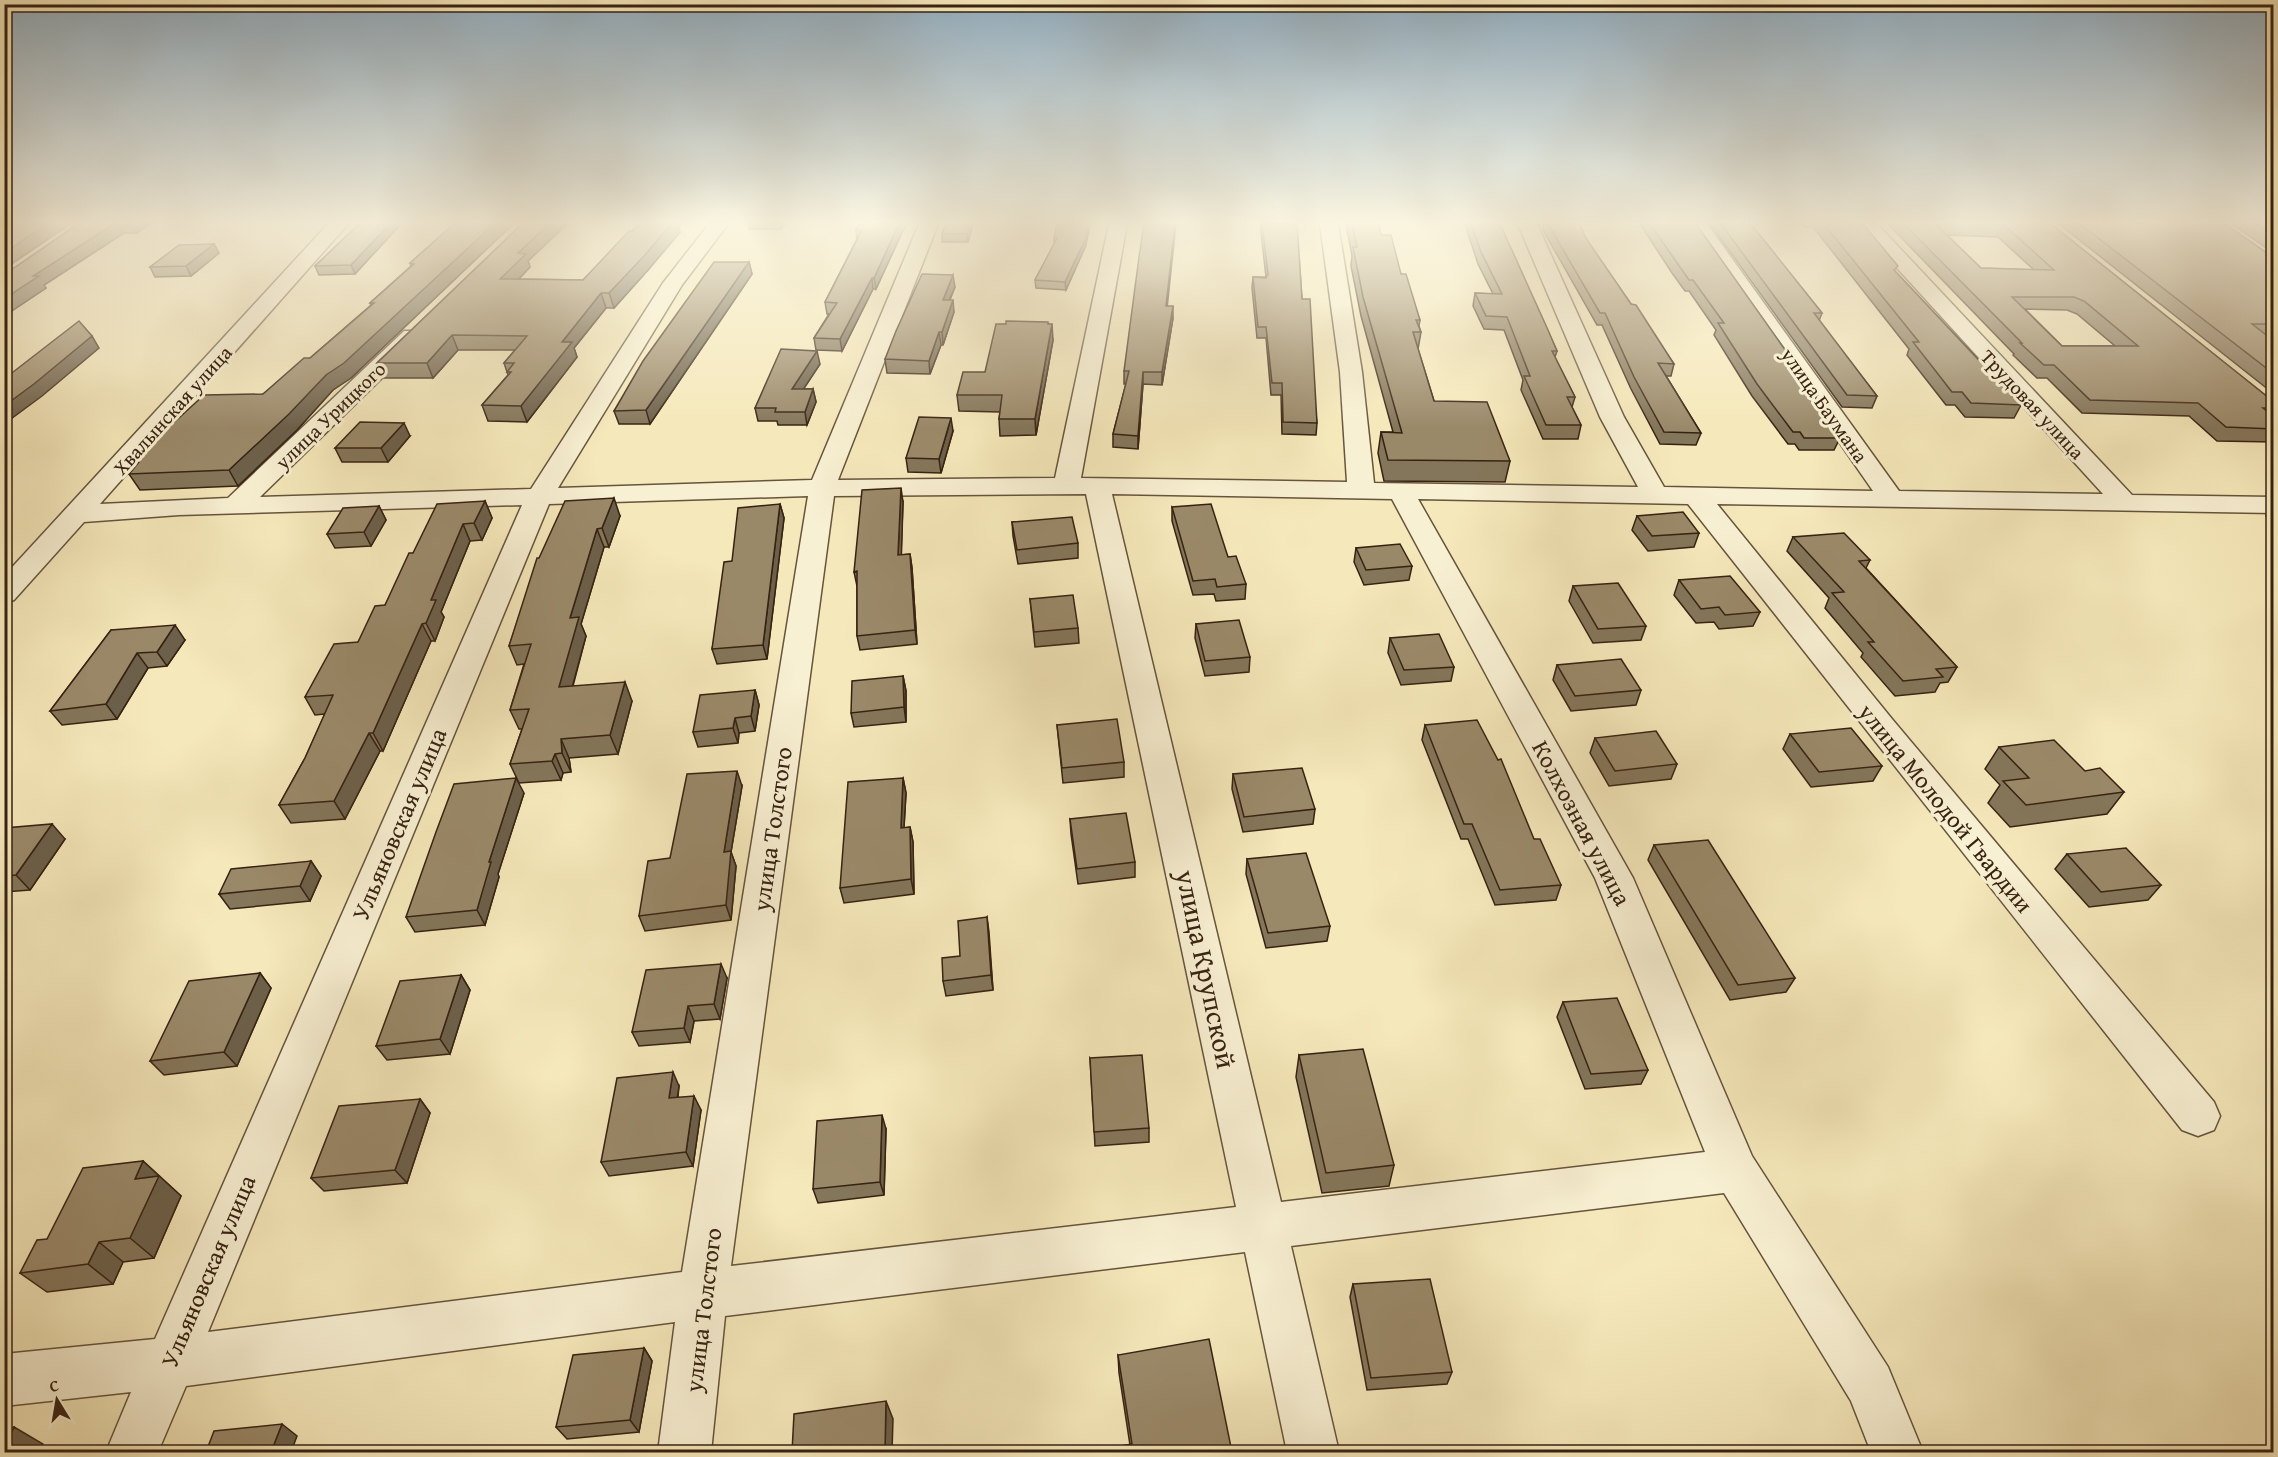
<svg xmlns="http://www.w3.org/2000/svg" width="2278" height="1457" font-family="'Gentium Book Plus',serif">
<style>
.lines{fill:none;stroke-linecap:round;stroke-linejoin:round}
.minor-casing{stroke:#66543c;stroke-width:3}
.minor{fill:#f8f0d2;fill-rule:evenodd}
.wall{fill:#84765a;stroke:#372212;stroke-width:1.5;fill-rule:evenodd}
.shaded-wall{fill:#6c604a;stroke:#372212;stroke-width:1.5}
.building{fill:#9a8969;stroke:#372212;stroke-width:1.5;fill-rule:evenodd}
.labels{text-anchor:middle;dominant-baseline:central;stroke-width:6;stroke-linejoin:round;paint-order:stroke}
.far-street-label{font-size:20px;fill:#372212;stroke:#f8f0d2}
.street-label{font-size:24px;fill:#372212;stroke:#f8f0d2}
.near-street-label{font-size:28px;fill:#372212;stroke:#f8f0d2}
</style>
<rect width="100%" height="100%" fill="#f5e8ba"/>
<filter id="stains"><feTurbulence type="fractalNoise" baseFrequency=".00333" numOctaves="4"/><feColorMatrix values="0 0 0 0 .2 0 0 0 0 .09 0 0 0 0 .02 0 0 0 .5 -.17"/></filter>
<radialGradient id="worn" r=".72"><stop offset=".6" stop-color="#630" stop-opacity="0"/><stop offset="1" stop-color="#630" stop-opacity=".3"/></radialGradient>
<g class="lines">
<defs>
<path id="minor" d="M328 224H348L100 504 228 498 404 331H420L423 336 420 341 260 497 531 489 663 283 709 224H728L682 285 558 488 812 480 919 224H938L838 480 1055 478 1109 224H1127L1081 478 1347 482 1340 372 1320 224H1338L1362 372 1374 483 1638 487 1600 417 1518 224H1537L1624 417 1664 487 1873 491 1688 224H1707L1899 491 2103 494 1857 224H1877L2132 495 2274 497V513L1717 504 1892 719 2214 1102 2220 1116 2214 1130 2198 1136 2182 1130 1688 504 1418 499 1633 878 1752 1156 1888 1367 1923 1452H1871L1851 1401 1724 1193 1291 1246 1339 1452H1287L1245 1252 725 1316 711 1452H658L675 1322 186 1386 158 1452H106L131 1392 4 1406V1354L155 1339 522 505 179 515 84 522 14 600 4 603V576ZM1086 494 1236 1207 731 1266 834 496ZM1112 494 1392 499 1595 878 1705 1152 1281 1202ZM808 496 682 1272 208 1332 549 504Z"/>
</defs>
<!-- minor casing -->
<use href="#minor" class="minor-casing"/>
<!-- minor -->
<use href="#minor" class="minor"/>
</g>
<!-- wall -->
<path class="wall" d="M4 224H70L4 269V232L7 230H4Z
M78 224H150L137 233H124L44 285 46 288 4 316V275Z
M359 224H401L355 274 319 275 315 266Z
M454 224H513L351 378 333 390 297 430 238 486 140 490 129 474 134 468 131 464 158 437 263 394 310 358 371 305 370 303 411 266 410 263Z
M522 224H567L528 261 530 267 519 279 583 280 639 224H681L678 227 680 232 648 270 614 308H606L574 348 577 357 527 422 488 421 482 405 508 375 504 363 515 350H458L433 378H384L377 363Z
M748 224H785L781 229H749Z
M859 224H906L876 289H873L842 351 816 350 814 338 829 314H827L825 302 857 239 856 230Z
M946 224H973L968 242H942V234Z
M1260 224H1297L1302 299 1317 423 1316 435 1282 434 1281 395H1271L1266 338H1257L1252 288 1253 277H1266Z
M1346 224H1379L1381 235 1401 274 1420 320 1419 326 1421 332 1418 349 1434 401 1510 461 1505 482 1384 481 1378 453 1381 432H1393L1361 316 1351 266 1352 256Z
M1465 224H1500L1557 351 1555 357 1575 397 1572 407 1581 425 1578 439H1543L1521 390 1523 380 1504 330 1484 329 1473 306 1475 293 1493 294 1478 264Z
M1543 224H1580L1585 237 1631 304 1674 364 1671 376H1666L1701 433 1696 445 1660 444 1631 389 1602 325H1597L1543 230Z
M1640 224H1696L1817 395 1813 404 1840 438 1834 450H1799L1795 444H1788L1752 396 1714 335 1716 330 1689 291H1685L1672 273Z
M1710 224H1751L1822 313 1819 321 1877 396 1872 408 1842 407Z
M1802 224H1863L1895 271 2021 405 2014 418 1965 417 1955 405H1946L1907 355 1909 349 1813 227H1804Z
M1888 224H2051L2274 402V442L2217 441 2189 416 2082 413 2047 378H2037L2013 355 2014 354ZM1947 235 1998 237 2034 270 1981 268ZM2025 309 2067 310 2077 314 2115 346H2062Z
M2059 224H2225L2274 258V337H2269L2274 341V394Z
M2232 224H2274V253Z
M1054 238 1086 245 1066 290 1036 288 1035 280 1054 244Z
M214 244 219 253 191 276 155 277 150 267Z
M749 262 752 274 650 424H619L614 411Z
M955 287 950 300 954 312 943 345H941L930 374 887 373 885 359Z
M1167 306 1173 318 1162 385 1143 384 1138 449 1113 447V434L1126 384H1124V371Z
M1049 324 1053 340 1036 435 1000 436 999 419 1000 412 959 411 957 395 985 372Z
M820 364 803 389H813L816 402 807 425H778L777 421H758L755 408Z
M953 431 941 473 908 472 906 458Z
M410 436 388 462H342L335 448Z
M485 501 492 518 482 540 470 541 441 612 444 617 435 641H431L383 751H380L345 819 291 823 279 805 305 758 325 714 315 715 305 697 358 642 385 605 413 553Z
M903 502 901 555 910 554 912 568 917 644 860 650 857 636V586L854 572Z
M780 504 784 518 767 659 717 664 712 649 732 561Z
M379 506 386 520 371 546 335 548 327 534Z
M2274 506V523L2266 516Z
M1172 507 1228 557 1246 584 1245 599 1216 601 1214 594 1193 595 1172 521Z
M620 516 609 547H604L581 624 586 636 573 686 632 701 618 754 569 758 571 772 563 773 561 780 519 783 510 764 522 729H519L510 710 524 664 517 665 509 646 539 558Z
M1637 516 1699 533 1694 547 1648 551 1632 530Z
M1012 522 1078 543V558L1018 564 1013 536Z
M1793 537 1870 560 1866 568 1957 667 1948 682 1940 683 1935 692 1895 696 1861 657 1863 653 1825 608 1829 598 1787 551Z
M1356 548 1412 566 1409 580 1364 585 1354 562Z
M1679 580 1760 612 1753 626 1719 629 1714 622 1696 623 1674 595Z
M1573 586 1646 626 1641 640 1593 643 1569 601Z
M1030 599 1078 628 1079 643 1035 647Z
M1196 624 1250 657 1249 672 1205 676 1195 638Z
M111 630 185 640 167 666 148 668 117 719 62 725 50 711Z
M1390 638 1454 667 1451 681 1401 685 1388 653Z
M1557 665 1641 690 1636 705 1571 711 1553 680Z
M903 676 906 691V722L854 727 851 713Z
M755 690 759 705 755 731 739 733 738 743 698 747 693 732Z
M1057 725 1124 762V777L1063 783Z
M1425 725 1561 885 1556 900 1495 905 1468 839H1461L1422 740Z
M1790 734 1882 766 1873 781 1811 787 1783 749Z
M1595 738 1677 764 1671 779 1609 786 1590 753Z
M1999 747 2085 771 2124 792 2107 814 2010 827 1988 803 2000 785 1985 769Z
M1233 774 1315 809 1313 824 1243 832 1232 789Z
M903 778 906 793 904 828 910 827 913 842 914 894 844 903 840 888Z
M742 786 731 852 736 866 731 920 645 931 639 916 670 858Z
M524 793 498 874 499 877 485 925 415 932 406 917Z
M1070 819 1135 862V877L1078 884 1071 834Z
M4 828 65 839 30 890 4 892Z
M1654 845 1795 978 1786 992 1730 1000 1648 860Z
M2067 854 2161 885 2148 900 2089 907 2055 869Z
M1247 859 1330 926 1327 941 1266 948 1246 874Z
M311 861 321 876 310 901 230 909 219 894Z
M987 917 993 990 946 996 943 981Z
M260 973 271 988 237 1066 164 1075 150 1061Z
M461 975 470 990 450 1054 387 1060 376 1046Z
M727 978 720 1019 694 1021 690 1042 639 1046 632 1032Z
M1563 1002 1648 1070 1641 1084 1585 1089 1557 1017Z
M1299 1055 1394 1165 1389 1186 1322 1193 1296 1077Z
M1090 1058 1149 1128V1142L1095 1146Z
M679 1086 678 1097 701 1110 693 1166 609 1176 601 1162Z
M420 1099 430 1113 407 1183 324 1191 311 1178Z
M886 1129 884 1195 818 1203 813 1189Z
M143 1161 181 1196 154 1258 123 1262 113 1284 47 1292 20 1273 47 1239Z
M1353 1284 1452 1372 1447 1384 1367 1390 1350 1297Z
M644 1348 652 1361 639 1432 567 1439 556 1427Z
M1118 1355 1232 1452 1130 1445 1119 1373Z"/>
<!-- shaded-wall -->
<path class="shaded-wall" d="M47 224H70L4 269V253Z
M114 224H119L124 233 44 285 46 288 4 316V299L33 276Z
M132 224H150L137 233Z
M390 224H401L355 274 351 265Z
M494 224H513L351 378 333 390 297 430 238 486 229 470 326 375Z
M549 224H567L528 261 530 267 505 293 500 279 518 253Z
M671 224H681L678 227 680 232 648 270 614 308 609 293Z
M780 224H785L781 229Z
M899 224H906L876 289 874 278Z
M970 224H973L968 242 967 234Z
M1088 224H1090L1086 245 1066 290 1065 282Z
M1175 224H1176L1166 318V306Z
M214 244 219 253 191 276 186 266Z
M749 262 752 274 650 424 646 410Z
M953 275 955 287 944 312 943 300Z
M872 278 873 289 842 351 840 339Z
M601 293 606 308 574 348 577 357 527 422 521 406 562 342Z
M953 300 954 312 943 345 942 332Z
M1173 306V318L1162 385V372Z
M1052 324 1053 340 1036 435 1035 419Z
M939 332 941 345 930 374 929 361Z
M452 335 458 350 433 378 427 363Z
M92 336 99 348 42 396 4 424V406Z
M817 351 820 364 795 402 792 389Z
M1143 372V384L1138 449V436Z
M813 389 816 402 807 425 805 412Z
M951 418 953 431 941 473 939 459Z
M404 423 410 436 388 462 381 448Z
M901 488 903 502 901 569 898 555Z
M614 498 620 516 609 547 602 528Z
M485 501 492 518 482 540 474 523Z
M780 504 784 518 767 659 763 645Z
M379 506 386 520 371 546 364 532Z
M463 524 470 541 441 612 444 617 435 641 426 623 431 600Z
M597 529 604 547 581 624 586 636 567 706 559 687 570 618Z
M910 554 912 568 917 644 915 630Z
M422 624 431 641 383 751 373 733Z
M175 625 185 640 167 666 157 652Z
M137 653 148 668 117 719 106 704Z
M903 676 906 691V722L904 707Z
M625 682 632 701 618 754 610 735Z
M755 690 759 705 755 731 751 716Z
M735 718 739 733 738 743 733 728Z
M369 733 380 751 345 819 334 801Z
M561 739 569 758 571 772 562 753Z
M555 754 563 773 561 780 552 761Z
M737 771 742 786 731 852 736 866 731 920 726 905 724 852Z
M516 778 524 793 498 874 499 877 485 925 477 910 489 862Z
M903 778 906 793 903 843 901 828Z
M52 824 65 839 30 890 16 875Z
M910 827 913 842 914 894 911 879Z
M311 861 321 876 310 901 300 886Z
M987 917 989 932 993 990 991 975Z
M721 964 727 978 720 1019 714 1004Z
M260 973 271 988 237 1066 224 1052Z
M461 975 470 990 450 1054 440 1039Z
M688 1006 694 1021 690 1042 684 1028Z
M673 1072 679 1086 675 1113 669 1098Z
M694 1096 701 1110 693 1166 686 1152Z
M420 1099 430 1113 407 1183 395 1170Z
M882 1115 886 1129 884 1195 880 1182Z
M143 1161 181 1196 154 1258 130 1238 135 1179Z
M99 1242 123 1262 113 1284 88 1264Z
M644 1348 652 1361 639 1432 630 1420Z
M886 1401 893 1419 892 1452H885Z
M282 1424 297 1436 291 1452H271Z
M14 1427 43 1444 40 1452H4V1448Z"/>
<!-- building -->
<path class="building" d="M16 224H47L4 253V232Z
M78 224H114L33 276H39L4 299V275Z
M359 224H390L351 265 315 266Z
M454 224H494L344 363 326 375 289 414 229 470 129 474 138 463 131 464 152 437H158L204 395 263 394 304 358H310L374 303H370L414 264 410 263Z
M522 224H549L518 253 526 254 500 279 583 280 629 231H633L639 224H671L644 256 609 293H601L562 342H572L521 406 482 405 511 372H507L514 363H504L527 336 452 335 427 363H377Z
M859 224H899L874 278H872L840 339 814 338 837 303 825 302 862 230H856Z
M946 224H970L967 234H942Z
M1057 224H1088L1086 238 1065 282 1035 280 1057 238H1054Z
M1144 224H1175L1166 306H1173L1162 372H1143L1138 436 1113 434 1129 371H1124L1139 257Z
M1262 224H1297L1302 299H1310L1317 423 1283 422 1282 383H1272L1266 327H1258L1253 277 1266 278 1268 274Z
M1352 224H1379L1381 235H1391L1401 274H1406L1420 320H1416L1421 332H1413L1434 401 1487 402 1510 461 1388 460 1381 432 1402 433 1363 297 1353 247H1357Z
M1471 224H1500L1548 330 1557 351H1552L1575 397H1567L1581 425H1546L1524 376H1530L1507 317 1486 316 1475 293 1502 294 1481 252Z
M1548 224H1580L1585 237 1631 304 1636 305 1674 364 1658 363 1701 433 1664 432 1634 377 1605 313H1600Z
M1650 224H1696L1817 395 1806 394 1840 438H1804L1800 432H1793L1757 384 1718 323H1724L1693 280H1689Z
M1721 224H1751L1822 313H1814L1877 396 1847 395Z
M1824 224H1863L1898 266 1894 270 2021 405 1971 403 1962 392H1952L1913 342H1919Z
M1904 224H1935L1981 268 2054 270 2004 225 1975 224H2051L2274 402V408H2263L2274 417V429L2226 427 2198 403 2090 400 2054 365H2044L2020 343H2022ZM2012 297H2074L2084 301 2138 346H2062Z
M2080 224H2225L2274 258V324H2252L2274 341V374Z
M2255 224H2274V236Z
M214 244 186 266 150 267 179 245Z
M714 262H749L646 410 614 411 643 361Z
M922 274 953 275 943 300H953L942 332H939L929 361 885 359 896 331Z
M79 321 92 336 34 384 4 406V379Z
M1006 321 1048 322V324H1052L1035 419H999L1002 395H957L963 372H985L996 324H1006Z
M781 349 817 351 792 389H813L805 412H775L776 408H755Z
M919 417 951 418 939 459 906 458Z
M360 422 404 423 381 448H335Z
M901 488 898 555 910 554 915 630 857 636V571L854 572 862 490Z
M614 498 602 528 597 529 570 618 579 617 559 687 625 682 610 735 561 739 562 753 555 754 552 761 510 764 529 709 510 710 531 644 509 646 537 558H539L565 501Z
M485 501 474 523 463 524 431 600H436L426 623 422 624 373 733H369L334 801 279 805 305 758 333 695 305 697 334 644 358 642 375 606 385 605 409 553H413L437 504Z
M780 504 763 645 712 649 724 562 732 561 738 508Z
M1211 504 1228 557 1236 556 1246 584 1217 587 1215 579 1193 581 1172 507Z
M379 506 364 532 327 534 343 508Z
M1683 512 1699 533 1652 536 1637 516Z
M1072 517 1078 543 1017 550 1012 522Z
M1844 533 1870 560 1859 561 1957 667 1936 669 1943 677 1903 681 1868 642H1874L1832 593 1844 592 1793 537Z
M1400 544 1412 566 1366 570 1356 548Z
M1730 576 1760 612 1725 615 1719 607 1701 609 1679 580Z
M1618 583 1646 626 1598 629 1573 586Z
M1073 595 1078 628 1034 632 1030 599Z
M1239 620 1250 657 1205 661 1196 624Z
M175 625 157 652 137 653 106 704 50 711 111 630Z
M1439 634 1454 667 1404 670 1390 638Z
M1621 659 1641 690 1575 696 1557 665Z
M903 676 904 707 851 713 852 681Z
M755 690 751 716 735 718 733 728 693 732 700 695Z
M1117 719 1124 762 1062 768 1057 725Z
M1477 720 1498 760 1501 759 1534 839H1540L1561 885 1500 890 1472 824H1464L1425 725Z
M1851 728 1882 766 1819 772 1790 734Z
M1656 731 1677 764 1615 771 1595 738Z
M2054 740 2085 771 2100 768 2124 792 2026 805 2003 781 2029 778 1999 747Z
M1302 768 1315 809 1244 817 1233 774Z
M737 771 724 852 731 851 726 905 639 916 648 861 670 858 687 774Z
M516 778 489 862H491L477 910 406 917 436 832 454 784Z
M903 778 901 828 910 827 911 879 840 888 848 782Z
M1126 813 1135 862 1077 869 1070 819Z
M52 824 16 875 4 876V828Z
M1708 840 1795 978 1738 985 1654 845Z
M2126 848 2161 885 2101 892 2067 854Z
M1306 853 1330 926 1268 933 1247 859Z
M311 861 300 886 219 894 231 869Z
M987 917 991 975 943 981 942 958 960 956 958 921Z
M721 964 714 1004 688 1006 684 1028 632 1032 646 970Z
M260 973 224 1052 150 1061 189 981Z
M461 975 440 1039 376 1046 400 981Z
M1617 998 1648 1070 1591 1074 1563 1002Z
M1363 1049 1394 1165 1326 1173 1299 1055Z
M1142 1055 1149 1128 1094 1132 1090 1058Z
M673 1072 669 1098 694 1096 686 1152 601 1162 617 1078Z
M420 1099 395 1170 311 1178 339 1106Z
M882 1115 880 1182 813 1189 817 1121Z
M143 1161 135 1179 159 1176 130 1238 99 1242 88 1264 20 1273 37 1240 47 1239 83 1168Z
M1430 1279 1452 1372 1371 1378 1353 1284Z
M1209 1339 1232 1452H1109L1108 1448 1132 1444 1118 1355Z
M644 1348 630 1420 556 1427 573 1355Z
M886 1401 885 1452H792L794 1414Z
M282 1424 271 1452H206L214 1431Z
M14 1427 4 1448V1429Z"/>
<!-- sky -->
<linearGradient id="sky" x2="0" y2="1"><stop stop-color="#93aebf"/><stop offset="0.52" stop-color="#faf5e0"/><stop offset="1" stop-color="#faf5e0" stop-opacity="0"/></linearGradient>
<rect width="2278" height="428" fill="url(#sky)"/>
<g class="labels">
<!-- far-street labels -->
<g class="far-street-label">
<text transform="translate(2033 404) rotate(47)">Трудовая улица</text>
<text transform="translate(1825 405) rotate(55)">улица Баумана</text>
<text transform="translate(172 410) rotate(-48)">Хвалынская улица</text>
<text transform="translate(330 415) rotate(-44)">улица Урицкого</text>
</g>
<!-- street labels -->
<g class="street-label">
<text transform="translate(1946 808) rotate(51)">улица Молодой Гвардии</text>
<text transform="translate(1582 823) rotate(62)">Колхозная улица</text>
<text transform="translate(399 824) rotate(-67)">Ульяновская улица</text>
<text transform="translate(772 829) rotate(-82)">улица Толстого</text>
<text transform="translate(208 1271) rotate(-67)">Ульяновская улица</text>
<text transform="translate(703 1310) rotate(-83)">улица Толстого</text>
</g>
<!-- near-street labels -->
<g class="near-street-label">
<text transform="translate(1207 969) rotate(78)">улица Крупской</text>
</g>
</g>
<!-- margin -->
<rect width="2278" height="1457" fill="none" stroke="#f5e8ba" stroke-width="24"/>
<rect x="6" y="6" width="2266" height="1445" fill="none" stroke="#372212" stroke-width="3"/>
<rect x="12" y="12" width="2254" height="1433" fill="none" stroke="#372212" stroke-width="1.5"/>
<!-- north arrow -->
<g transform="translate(57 1400) rotate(349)" stroke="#f8f0d2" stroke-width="4.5" paint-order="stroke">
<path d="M0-4.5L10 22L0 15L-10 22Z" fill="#372212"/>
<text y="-9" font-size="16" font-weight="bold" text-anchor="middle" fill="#372212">С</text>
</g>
<rect width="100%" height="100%" filter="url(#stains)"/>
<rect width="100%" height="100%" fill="url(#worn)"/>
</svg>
